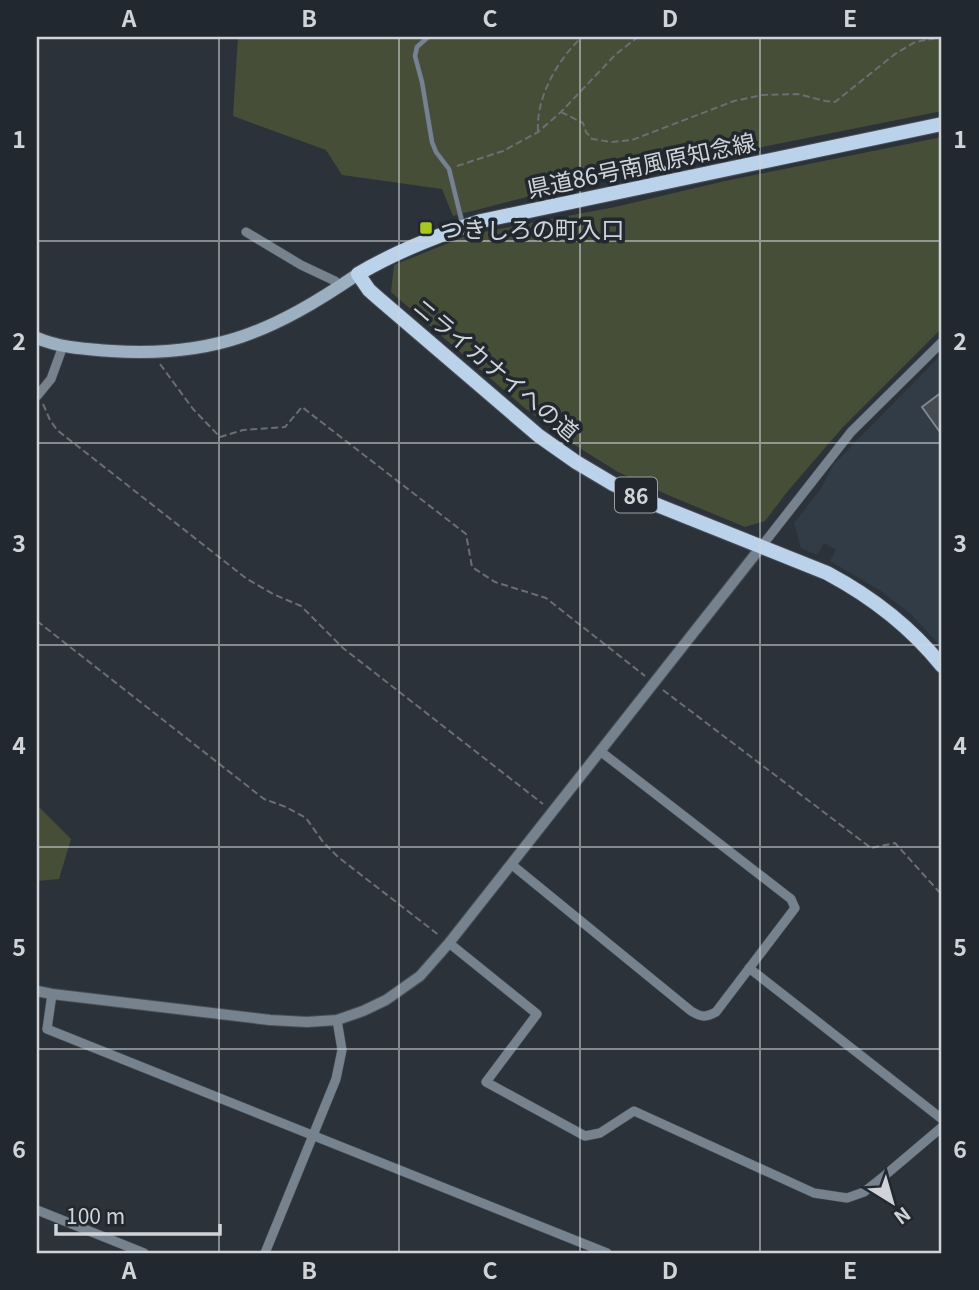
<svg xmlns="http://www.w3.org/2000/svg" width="979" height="1290" font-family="Georgia,'Noto Sans JP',serif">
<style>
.built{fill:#313c47}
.green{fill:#474e38}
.building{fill:#444b52;stroke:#7f868e;stroke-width:2}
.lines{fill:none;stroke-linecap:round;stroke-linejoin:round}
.service-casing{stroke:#4a4f56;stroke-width:6}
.minor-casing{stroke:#4a4f56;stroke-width:10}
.tertiary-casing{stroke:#4a4f56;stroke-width:12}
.secondary-casing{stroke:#4a4f56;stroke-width:14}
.primary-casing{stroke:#4a4f56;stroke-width:16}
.path{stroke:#696f74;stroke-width:2;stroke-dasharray:7 3.5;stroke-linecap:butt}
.service{stroke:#76828e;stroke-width:4.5}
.minor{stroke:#76828e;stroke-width:9}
.tertiary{stroke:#76828e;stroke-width:10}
.secondary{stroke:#9db0c2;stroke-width:12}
.primary{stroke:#bad3eb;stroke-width:14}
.grid{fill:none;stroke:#d0d4d8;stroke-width:2;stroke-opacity:0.55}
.poi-dot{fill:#a7c820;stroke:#22282f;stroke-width:2.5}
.labels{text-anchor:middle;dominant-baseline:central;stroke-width:7;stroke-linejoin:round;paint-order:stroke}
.shield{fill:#22282f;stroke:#9ca0a5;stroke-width:2}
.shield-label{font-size:21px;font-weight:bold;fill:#d0d4d8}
.street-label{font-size:23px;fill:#d0d4d8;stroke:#22282f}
.poi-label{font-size:23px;fill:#d0d4d8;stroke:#22282f;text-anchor:start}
.neatline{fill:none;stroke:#d0d4d8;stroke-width:2.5}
.grid-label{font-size:23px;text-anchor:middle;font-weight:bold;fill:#d0d4d8}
</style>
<rect width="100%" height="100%" fill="#2c3239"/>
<!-- built -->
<path class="built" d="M942 354V648L911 614 881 591 830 561 836 550 824 543 817 555 801 548 794 523 822 487 833 465Z"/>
<!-- green -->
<path class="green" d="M238 37H942V111L573 185 453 216 442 189 342 175 326 150 233 116Z
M942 137V328L843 427 787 492 765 521 745 527 668 495 618 472 570 442 526 409 391 292 394 265 466 236 483 232 615 207 725 181Z
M37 805 71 839 59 879 37 881Z"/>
<!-- building -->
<path class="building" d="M942 392V435L922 407Z"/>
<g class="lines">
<defs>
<path id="service" d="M428 37 417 47 415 56 422 82 432 142 436 152 449 169 463 226"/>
<path id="minor" d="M246 232 301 265 335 281 340 286
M37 396 51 379 63 346
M761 547 851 432 942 342
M511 864 691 1011C701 1017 705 1018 716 1012L792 912 795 908 791 899 600 751
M449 943 537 1014 486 1082 585 1136 600 1133 634 1111 814 1193 847 1198 864 1192 883 1177 942 1127
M749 968 942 1119
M52 994 47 1029 607 1253
M37 1210 144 1253
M265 1253 336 1079 342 1050 337 1020"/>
<path id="tertiary" d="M37 991 52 994 270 1020 307 1022 337 1020 363 1011 386 1000 420 976 449 943 761 547"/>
<path id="secondary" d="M37 338C60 348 86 349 111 351 215 358 274 331 358 274"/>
<path id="primary" d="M942 124 481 221C438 235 397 251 358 274L369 290 378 298 539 436 576 462 613 484 657 505 827 573C872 597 910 626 942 666"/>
</defs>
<!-- service casing -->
<use href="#service" class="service-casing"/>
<!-- minor casing -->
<use href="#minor" class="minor-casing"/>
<!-- tertiary casing -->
<use href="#tertiary" class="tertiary-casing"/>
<!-- secondary casing -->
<use href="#secondary" class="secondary-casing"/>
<!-- primary casing -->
<use href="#primary" class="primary-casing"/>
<!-- path -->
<path class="path" d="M561 112 583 123 586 132 592 139 612 142 632 140 734 101 763 95 798 94 825 101 835 102 895 54 915 42 942 37
M538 131C536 97 558 59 582 37
M457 166 503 151 538 132 561 112 616 54 638 37
M160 364 193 409 220 437 243 430 285 427 302 407 466 534 472 567 495 582 546 598 645 676
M43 404 50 420 57 430 247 579 273 594 301 606 343 648 543 804
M37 621 264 799 286 807 306 818 323 842 338 857 440 936
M663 690 871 848 895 843 942 895"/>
<!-- service -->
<use href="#service" class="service"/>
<!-- minor -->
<use href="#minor" class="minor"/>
<!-- tertiary -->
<use href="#tertiary" class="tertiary"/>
<!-- secondary -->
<use href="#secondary" class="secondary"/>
<!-- primary -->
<use href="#primary" class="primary"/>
</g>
<!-- grid -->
<path class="grid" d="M219 37V1253M399 37V1253M580 37V1253M760 37V1253M37 241H942M37 443H942M37 645H942M37 847H942M37 1049H942"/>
<!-- markers -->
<rect class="poi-dot" x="419" y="221" width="14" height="14" rx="3.5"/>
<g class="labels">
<!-- shield labels -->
<rect class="shield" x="615" y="477.5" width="42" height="35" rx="5"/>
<g class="shield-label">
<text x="636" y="495">86</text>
</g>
<!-- street labels -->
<g class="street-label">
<text transform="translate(641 164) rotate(-12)">県道86号南風原知念線</text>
<text transform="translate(497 368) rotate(40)">ニライカナイへの道</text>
</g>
<!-- poi labels -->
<g class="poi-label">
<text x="440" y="228">つきしろの町入口</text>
</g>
</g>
<!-- border -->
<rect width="979" height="1290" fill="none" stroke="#22282f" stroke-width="77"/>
<!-- north arrow -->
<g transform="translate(892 1202) rotate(143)" stroke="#22282f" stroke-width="5" paint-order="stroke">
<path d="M0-5L12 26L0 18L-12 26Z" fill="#d0d4d8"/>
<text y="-10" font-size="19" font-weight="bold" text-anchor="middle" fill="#d0d4d8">N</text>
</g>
<!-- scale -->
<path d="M56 1224v10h164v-10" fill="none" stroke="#d0d4d8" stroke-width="3.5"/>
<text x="66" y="1224" font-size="21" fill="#d0d4d8" stroke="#22282f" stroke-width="5" paint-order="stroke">100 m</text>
<rect x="38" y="38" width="902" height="1214" class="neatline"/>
<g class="grid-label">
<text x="129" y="27">A</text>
<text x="309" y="27">B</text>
<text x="490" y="27">C</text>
<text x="670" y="27">D</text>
<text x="850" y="27">E</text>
<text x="19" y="148">1</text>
<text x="960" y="148">1</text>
<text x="19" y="350">2</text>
<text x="960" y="350">2</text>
<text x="19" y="552">3</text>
<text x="960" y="552">3</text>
<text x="19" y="754">4</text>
<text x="960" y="754">4</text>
<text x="19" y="956">5</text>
<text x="960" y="956">5</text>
<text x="19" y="1158">6</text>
<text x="960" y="1158">6</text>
<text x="129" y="1279">A</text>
<text x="309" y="1279">B</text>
<text x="490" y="1279">C</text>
<text x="670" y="1279">D</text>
<text x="850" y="1279">E</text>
</g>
</svg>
